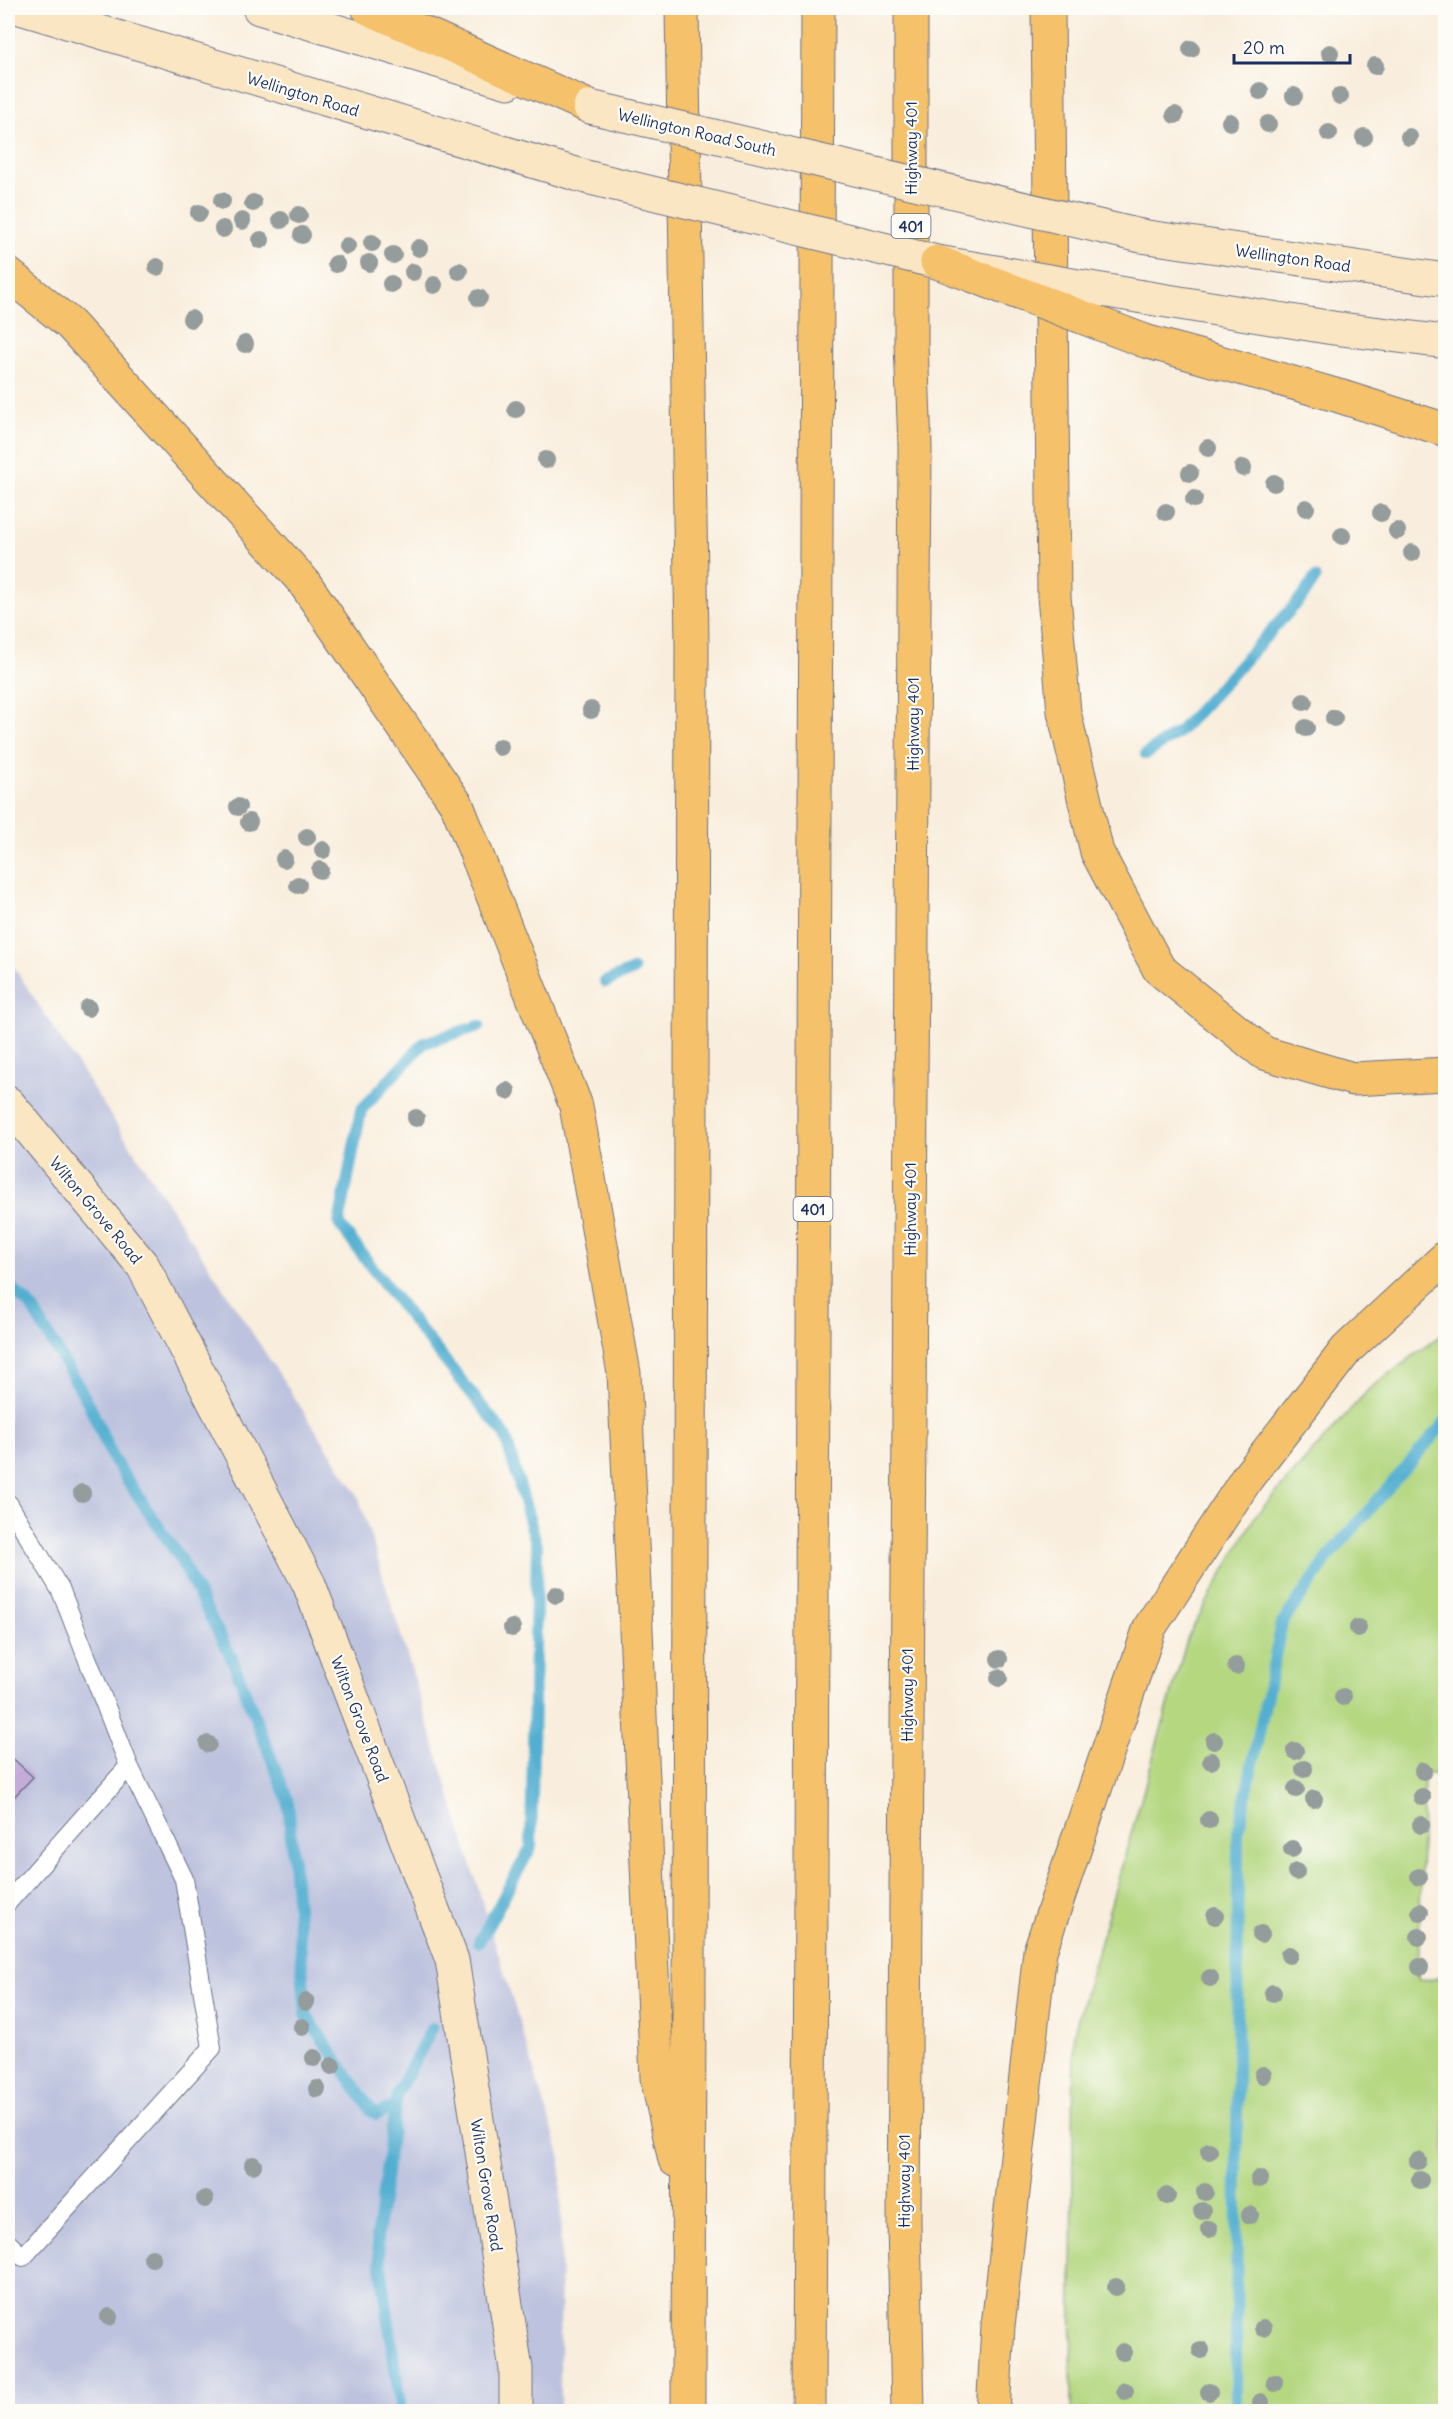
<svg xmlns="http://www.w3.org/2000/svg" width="1453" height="2419" font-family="Delius,sans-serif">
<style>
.industrial{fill:#bdc3de}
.green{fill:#b4d780;stroke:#68836f;stroke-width:1.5}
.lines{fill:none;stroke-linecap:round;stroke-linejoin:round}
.stream{stroke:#53afd1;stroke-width:12}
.building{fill:#c5abdc}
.lane-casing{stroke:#69728a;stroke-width:20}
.secondary-casing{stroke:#69728a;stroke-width:35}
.highway-casing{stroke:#69728a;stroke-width:35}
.lane{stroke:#fff;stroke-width:18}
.secondary{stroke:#fbe6c4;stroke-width:33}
.highway{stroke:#f5c16b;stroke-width:33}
.secondary-bridge-casing{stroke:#69728a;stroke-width:35;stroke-linecap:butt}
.highway-bridge-casing{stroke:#69728a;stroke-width:35;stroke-linecap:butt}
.secondary-bridge{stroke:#fbe6c4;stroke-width:33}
.highway-bridge{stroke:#f5c16b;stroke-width:33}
.tree{fill:#949c9c}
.labels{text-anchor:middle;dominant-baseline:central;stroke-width:4.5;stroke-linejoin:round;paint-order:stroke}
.shield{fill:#fdfcf7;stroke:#5f6c8c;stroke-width:1.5}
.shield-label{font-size:15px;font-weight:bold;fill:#1b2f5e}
.street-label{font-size:16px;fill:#1b2f5e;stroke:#fdfcf7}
</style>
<rect width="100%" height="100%" fill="#fdfcf7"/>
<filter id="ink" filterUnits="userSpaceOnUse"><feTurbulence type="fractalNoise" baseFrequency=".0167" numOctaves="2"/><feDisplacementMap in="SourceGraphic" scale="12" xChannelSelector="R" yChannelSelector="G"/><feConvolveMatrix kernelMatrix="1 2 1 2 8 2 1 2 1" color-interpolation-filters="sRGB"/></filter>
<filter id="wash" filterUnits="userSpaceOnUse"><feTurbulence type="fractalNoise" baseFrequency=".008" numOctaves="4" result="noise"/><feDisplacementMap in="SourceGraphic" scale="24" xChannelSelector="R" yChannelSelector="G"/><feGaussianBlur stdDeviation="1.35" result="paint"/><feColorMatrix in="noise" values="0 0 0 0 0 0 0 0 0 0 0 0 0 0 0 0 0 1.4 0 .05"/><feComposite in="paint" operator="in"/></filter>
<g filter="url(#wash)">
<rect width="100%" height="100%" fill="#f9eedd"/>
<!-- industrial -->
<path class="industrial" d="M8 958 358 1495 561 2158 560 2411H8Z"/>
<!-- green -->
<path class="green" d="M1445 1332 1446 1774H1424L1418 1980 1445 1977V2411H1071L1074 2032 1188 1636 1256 1515 1369 1389Z"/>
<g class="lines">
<!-- stream -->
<path class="stream" d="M1146 754 1180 731 1304 595 1315 578
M605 982 633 970
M479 1026 424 1043 361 1110 339 1224 413 1321 505 1435 537 1546 531 1847 479 1942
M8 1285 31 1306 89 1404 113 1459 179 1557 232 1659 288 1801 306 2015 371 2110 377 2114 394 2107
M401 2412 377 2236 397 2094 432 2028
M1236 2412 1238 1833 1282 1623 1331 1554 1446 1421"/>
</g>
<g id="blocks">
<!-- building -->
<path class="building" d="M8 1754 33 1777 8 1803Z"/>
</g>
</g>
<g filter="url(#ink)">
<use href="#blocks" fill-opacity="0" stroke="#69728a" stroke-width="1.5"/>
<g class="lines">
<defs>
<path id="lane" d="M8 1503 61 1591 129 1766 8 1902
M8 2243 23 2257 212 2048 184 1879 129 1766"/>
<path id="secondary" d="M20 8 586 177
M259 8 508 82
M1141 236 1446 280
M1143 297 1333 328 1446 342
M8 1103 143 1266 309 1584 452 1960 516 2369V2412"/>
<path id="highway" d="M368 8 590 107
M682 8 692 644 688 2412
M1048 8 1054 596 1064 712 1097 852 1159 969 1264 1053 1353 1079 1446 1074
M8 274 70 324 303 581 457 805 576 1106 624 1373 657 2078 675 2160
M1145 341 1339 396 1446 430
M809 2412 818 8
M908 2412 904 2222 915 446 911 343V8
M993 2412 998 2326 1040 1951 1150 1627 1247 1478 1347 1349 1446 1257"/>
</defs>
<!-- lane casing -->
<use href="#lane" class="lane-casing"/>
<!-- secondary casing -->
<use href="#secondary" class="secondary-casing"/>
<!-- highway casing -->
<use href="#highway" class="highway-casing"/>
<!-- lane -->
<use href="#lane" class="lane"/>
<!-- secondary -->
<use href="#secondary" class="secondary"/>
<!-- highway -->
<use href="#highway" class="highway"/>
<defs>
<path id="secondary-bridge" d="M590 107 1141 236
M586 177 937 262 1143 297"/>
<path id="highway-bridge" d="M937 262 1145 341"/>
</defs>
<!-- secondary-bridge casing -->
<use href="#secondary-bridge" class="secondary-bridge-casing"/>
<!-- highway-bridge casing -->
<use href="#highway-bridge" class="highway-bridge-casing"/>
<!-- secondary-bridge -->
<use href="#secondary-bridge" class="secondary-bridge"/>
<!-- highway-bridge -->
<use href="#highway-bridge" class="highway-bridge"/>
</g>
<!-- trees -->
<g class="tree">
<circle cx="1191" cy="49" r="9"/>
<circle cx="1330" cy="53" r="9"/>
<circle cx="1375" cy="66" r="9"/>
<circle cx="1260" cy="91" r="9"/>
<circle cx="1294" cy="96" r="9"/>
<circle cx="1340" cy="96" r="9"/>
<circle cx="1175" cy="115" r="9"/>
<circle cx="1230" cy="122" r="9"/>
<circle cx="1268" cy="124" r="9"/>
<circle cx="1329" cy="133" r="9"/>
<circle cx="1364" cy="137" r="9"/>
<circle cx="1409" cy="137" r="9"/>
<circle cx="222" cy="201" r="9"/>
<circle cx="253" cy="203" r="9"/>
<circle cx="199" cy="213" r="9"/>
<circle cx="299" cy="215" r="9"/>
<circle cx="281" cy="220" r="9"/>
<circle cx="242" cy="221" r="9"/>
<circle cx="223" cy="229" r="9"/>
<circle cx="302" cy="235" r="9"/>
<circle cx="261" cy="240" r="9"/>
<circle cx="372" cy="243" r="9"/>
<circle cx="347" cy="246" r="9"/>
<circle cx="419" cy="248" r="9"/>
<circle cx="393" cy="255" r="9"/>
<circle cx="369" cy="263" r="9"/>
<circle cx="336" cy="264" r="9"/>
<circle cx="157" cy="267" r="9"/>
<circle cx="459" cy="271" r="9"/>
<circle cx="413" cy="272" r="9"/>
<circle cx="391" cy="284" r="9"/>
<circle cx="434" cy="285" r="9"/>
<circle cx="479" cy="298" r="9"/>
<circle cx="191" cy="319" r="9"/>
<circle cx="245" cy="344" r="9"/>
<circle cx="516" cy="409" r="9"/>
<circle cx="1208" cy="448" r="9"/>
<circle cx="546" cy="460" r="9"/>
<circle cx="1243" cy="468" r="9"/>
<circle cx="1190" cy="473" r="9"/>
<circle cx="1274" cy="483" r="9"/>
<circle cx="1194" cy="499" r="9"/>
<circle cx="1306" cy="508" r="9"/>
<circle cx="1166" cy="512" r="9"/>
<circle cx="1381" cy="513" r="9"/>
<circle cx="1397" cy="531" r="9"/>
<circle cx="1342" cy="536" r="9"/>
<circle cx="1412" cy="553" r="9"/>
<circle cx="1304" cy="702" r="9"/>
<circle cx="591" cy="710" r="9"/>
<circle cx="1334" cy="718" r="9"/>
<circle cx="1306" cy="728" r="9"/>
<circle cx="500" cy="747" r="9"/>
<circle cx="238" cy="807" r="9"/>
<circle cx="249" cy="822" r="9"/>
<circle cx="307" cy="837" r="9"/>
<circle cx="323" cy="850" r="9"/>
<circle cx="284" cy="859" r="9"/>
<circle cx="320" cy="870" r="9"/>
<circle cx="298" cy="885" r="9"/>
<circle cx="88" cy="1008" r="9"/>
<circle cx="507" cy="1091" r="9"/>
<circle cx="416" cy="1118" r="9"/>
<circle cx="82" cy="1493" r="9"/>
<circle cx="556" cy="1595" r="9"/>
<circle cx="512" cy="1628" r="9"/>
<circle cx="1358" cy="1628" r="9"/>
<circle cx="999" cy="1659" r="9"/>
<circle cx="1236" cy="1666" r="9"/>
<circle cx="999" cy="1678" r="9"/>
<circle cx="1343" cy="1697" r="9"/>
<circle cx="1214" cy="1741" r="9"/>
<circle cx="208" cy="1744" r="9"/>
<circle cx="1295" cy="1751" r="9"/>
<circle cx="1211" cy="1761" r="9"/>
<circle cx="1304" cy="1769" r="9"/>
<circle cx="1423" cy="1771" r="9"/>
<circle cx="1296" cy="1789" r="9"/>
<circle cx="1422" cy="1797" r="9"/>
<circle cx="1314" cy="1799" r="9"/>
<circle cx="1209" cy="1820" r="9"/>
<circle cx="1421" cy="1825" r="9"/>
<circle cx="1292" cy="1849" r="9"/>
<circle cx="1296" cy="1872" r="9"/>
<circle cx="1419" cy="1877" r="9"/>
<circle cx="1420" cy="1912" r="9"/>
<circle cx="1215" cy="1916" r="9"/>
<circle cx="1261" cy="1934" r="9"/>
<circle cx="1419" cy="1937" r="9"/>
<circle cx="1289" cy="1955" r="9"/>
<circle cx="1420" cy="1967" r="9"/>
<circle cx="1210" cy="1978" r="9"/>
<circle cx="1273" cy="1993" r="9"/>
<circle cx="306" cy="2002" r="9"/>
<circle cx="302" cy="2027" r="9"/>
<circle cx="314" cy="2058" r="9"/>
<circle cx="332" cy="2066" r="9"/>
<circle cx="1263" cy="2075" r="9"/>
<circle cx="317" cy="2089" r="9"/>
<circle cx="1209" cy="2151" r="9"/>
<circle cx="1418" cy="2161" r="9"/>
<circle cx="253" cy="2165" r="9"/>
<circle cx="1259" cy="2179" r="9"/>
<circle cx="1420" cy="2180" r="9"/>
<circle cx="1205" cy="2192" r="9"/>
<circle cx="1167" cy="2196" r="9"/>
<circle cx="205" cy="2199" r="9"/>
<circle cx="1202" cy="2211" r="9"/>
<circle cx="1250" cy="2215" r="9"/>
<circle cx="1209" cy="2229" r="9"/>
<circle cx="152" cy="2258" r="9"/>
<circle cx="1116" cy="2287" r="9"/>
<circle cx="109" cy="2317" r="9"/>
<circle cx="1263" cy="2328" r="9"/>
<circle cx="1201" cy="2350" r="9"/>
<circle cx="1123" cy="2352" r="9"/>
<circle cx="1275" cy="2383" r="9"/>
<circle cx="1125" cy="2391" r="9"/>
<circle cx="1209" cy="2392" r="9"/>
<circle cx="1261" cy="2402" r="9"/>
</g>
</g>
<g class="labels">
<!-- shield labels -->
<g class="shield">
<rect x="891.5" y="214" width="39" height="24" rx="4.5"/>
<rect x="793.5" y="1197" width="39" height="24" rx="4.5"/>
</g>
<g class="shield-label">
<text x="911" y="226">401</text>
<text x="813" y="1209">401</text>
</g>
<!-- street labels -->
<g class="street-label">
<text transform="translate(303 94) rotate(17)">Wellington Road</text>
<text transform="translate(697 132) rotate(13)">Wellington Road South</text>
<text transform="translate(911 148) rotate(-90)">Highway 401</text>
<text transform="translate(1293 258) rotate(8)">Wellington Road</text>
<text transform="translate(913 724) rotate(-90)">Highway 401</text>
<text transform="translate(910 1209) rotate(-90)">Highway 401</text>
<text transform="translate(96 1210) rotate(50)">Wilton Grove Road</text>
<text transform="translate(907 1695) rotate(-90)">Highway 401</text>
<text transform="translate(360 1719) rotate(69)">Wilton Grove Road</text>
<text transform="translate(904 2181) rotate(-90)">Highway 401</text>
<text transform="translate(487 2185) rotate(81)">Wilton Grove Road</text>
</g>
</g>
<!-- margin -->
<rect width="1453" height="2419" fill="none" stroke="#fdfcf7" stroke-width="30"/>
<!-- scale -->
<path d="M1234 54v9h116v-9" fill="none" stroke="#1b2f5e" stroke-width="3"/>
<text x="1243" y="54" font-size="18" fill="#1b2f5e" stroke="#fdfcf7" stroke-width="4.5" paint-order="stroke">20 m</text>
</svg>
